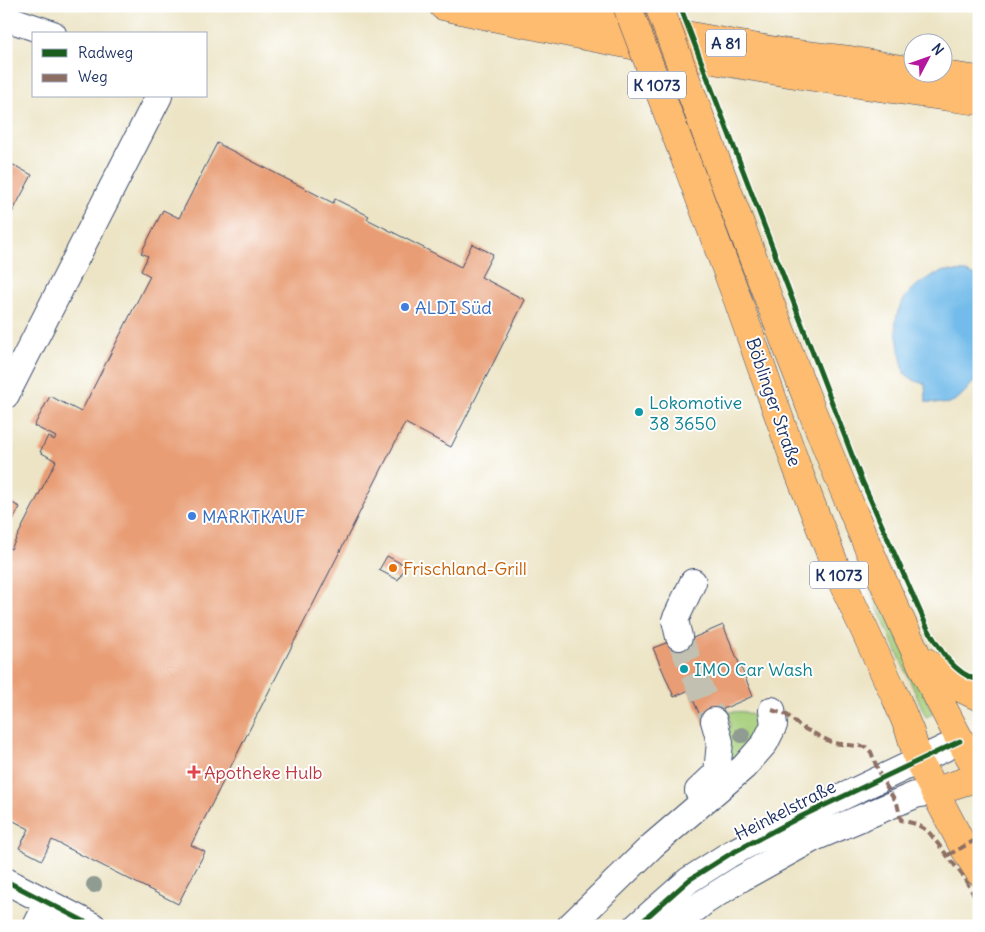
<svg xmlns="http://www.w3.org/2000/svg" width="985" height="932" font-family="Delius,sans-serif">
<style>
.green{fill:#a5ce79;stroke:#607e6c}
.water{fill:#72bbea;stroke:#4675a4}
.building{fill:#e89d74}
.lines{fill:none;stroke-linecap:round;stroke-linejoin:round}
.minor-tunnel{stroke:#c2c0b0;stroke-width:26;stroke-dasharray:26 13;stroke-linecap:butt}
.minor-casing{stroke:#3a4a6d;stroke-width:28}
.major-casing{stroke:#3a4a6d;stroke-width:29}
.highway-casing{stroke:#3a4a6d;stroke-width:29}
.minor{stroke:#fff;stroke-width:26}
.major{stroke:#fdbc70;stroke-width:28}
.highway{stroke:#fdbc70;stroke-width:28}
.major-bridge-casing{stroke:#3a4a6d;stroke-width:29;stroke-linecap:butt}
.major-bridge{stroke:#fdbc70;stroke-width:28}
.quiet{stroke:#8d6e63;stroke-width:4;stroke-dasharray:8 4;stroke-linecap:butt}
.cycleway-casing{stroke:#fff;stroke-width:8}
.cycleway{stroke:#1b5e20;stroke-width:5}
.tree{fill:#909b91}
.shop-dot{fill:#3f7fe0;stroke:#fff;stroke-width:2}
.culture-dot{fill:#0f9aa8;stroke:#fff;stroke-width:2}
.food-dot{fill:#e8710a;stroke:#fff;stroke-width:2}
.health-dot{fill:#e0444e;stroke:#fff;stroke-width:2}
.labels{text-anchor:middle;dominant-baseline:central;stroke-width:4;stroke-linejoin:round;paint-order:stroke}
.shield{fill:#fff;stroke:#5f6d8e;stroke-width:1}
.shield-label{font-size:16px;font-weight:bold;fill:#1b2f5e}
.shop-label{font-size:18px;fill:#366cbe;stroke:#fff;text-anchor:start}
.culture-label{font-size:18px;fill:#0d838f;stroke:#fff;text-anchor:start}
.street-label{font-size:18px;fill:#1b2f5e;stroke:#fff}
.food-label{font-size:18px;fill:#c56008;stroke:#fff;text-anchor:start}
.health-label{font-size:18px;fill:#be3a42;stroke:#fff;text-anchor:start}
</style>
<rect width="100%" height="100%" fill="#fff"/>
<filter id="ink" filterUnits="userSpaceOnUse"><feTurbulence type="fractalNoise" baseFrequency=".02" numOctaves="2"/><feDisplacementMap in="SourceGraphic" scale="10" xChannelSelector="R" yChannelSelector="G"/><feConvolveMatrix kernelMatrix="1 2 1 2 8 2 1 2 1" color-interpolation-filters="sRGB"/></filter>
<filter id="wash" filterUnits="userSpaceOnUse"><feTurbulence type="fractalNoise" baseFrequency=".0096" numOctaves="4" result="noise"/><feDisplacementMap in="SourceGraphic" scale="20" xChannelSelector="R" yChannelSelector="G"/><feGaussianBlur stdDeviation="1.12" result="paint"/><feColorMatrix in="noise" values="0 0 0 0 0 0 0 0 0 0 0 0 0 0 0 0 0 1.4 0 .05"/><feComposite in="paint" operator="in"/></filter>
<g filter="url(#wash)">
<rect width="100%" height="100%" fill="#ece4c5"/>
<!-- green -->
<path class="green" d="M867 571 933 714 926 717 862 573Z
M728 712C733 712 740 711 745 712 774 722 744 751 734 764L726 762 730 725Z"/>
<!-- water -->
<path class="water" d="M944 271 966 272 979 277V378C968 385 963 399 949 403 943 405 933 402 926 402L925 384 915 381 904 373C902 362 894 327 896 319 901 294 921 279 944 271Z"/>
<g id="blocks">
<!-- building -->
<path class="building" d="M217 143 333 203 335 199 369 216 367 219 461 267 472 244 493 254 481 277 525 300 451 447 405 423 191 845 205 852 178 904 52 840 42 860 19 848 29 829 6 817V546L11 549 56 461 40 452 48 436 54 440 56 437 34 426 50 396 81 412 150 276 141 271 148 256 141 253 163 210 179 218Z
M6 161 32 175 6 224Z
M6 500 20 507 6 533Z
M387 556 406 566 398 580 379 570Z
M723 625 753 696 723 709 726 716 704 725 689 690 674 697 653 648 691 633 693 638Z"/>
</g>
</g>
<g filter="url(#ink)">
<use href="#blocks" fill-opacity="0" stroke="#3a4a6d" stroke-width="1"/>
<g class="lines">
<!-- minor-tunnel -->
<path class="minor-tunnel" d="M679 637 714 721"/>
<defs>
<path id="minor" d="M6 18 53 34
M6 395 159 96
M679 637 675 620 693 582
M698 791 717 773 720 742 714 721
M6 881 93 926
M36 926 48 902
M570 926 653 845 744 767 765 743 774 725 772 710
M637 926 689 880 730 854 802 816 960 741
M674 926 704 902 742 878 814 838 915 795 935 791"/>
<path id="major" d="M687 164 737 298 796 465 838 573 896 698 910 732 918 760 963 846 979 872
M719 168C773 310 825 452 887 590 915 652 944 714 979 773
M926 662 952 684 979 697
M935 791 979 777"/>
<path id="highway" d="M443 6C620 46 799 77 979 101
M541 6 583 16 729 43 788 53 850 60 912 71
M923 72 979 80"/>
</defs>
<!-- minor casing -->
<use href="#minor" class="minor-casing"/>
<!-- major casing -->
<use href="#major" class="major-casing"/>
<!-- highway casing -->
<use href="#highway" class="highway-casing"/>
<!-- minor -->
<use href="#minor" class="minor"/>
<!-- major -->
<use href="#major" class="major"/>
<!-- highway -->
<use href="#highway" class="highway"/>
<defs>
<path id="major-bridge" d="M627 6 687 164
M659 6 719 168"/>
</defs>
<!-- major-bridge casing -->
<use href="#major-bridge" class="major-bridge-casing"/>
<!-- major-bridge -->
<use href="#major-bridge" class="major-bridge"/>
<!-- quiet -->
<path class="quiet" d="M772 710 787 715 801 727 833 743 866 747 871 752 881 778 897 803 901 820 916 824 928 831 963 876 979 904
M948 855 979 838"/>
<defs>
<path id="cycleway" d="M680 6 860 476 927 627C938 647 954 675 979 680
M6 881 93 926
M637 926 689 880 730 854 802 816 960 741"/>
</defs>
<!-- cycleway casing -->
<use href="#cycleway" class="cycleway-casing"/>
<!-- cycleway -->
<use href="#cycleway" class="cycleway"/>
</g>
<!-- trees -->
<g class="tree">
<circle cx="742" cy="735" r="8"/>
<circle cx="94" cy="885" r="8"/>
</g>
</g>
<!-- markers -->
<g class="shop-dot">
<circle cx="405" cy="307" r="5"/>
<circle cx="192" cy="516" r="5"/>
</g>
<g class="culture-dot">
<circle cx="639" cy="412" r="5"/>
<circle cx="684" cy="669" r="5"/>
</g>
<circle class="food-dot" cx="393" cy="568" r="5"/>
<path class="health-dot" d="M191.5 764.5h5v5h5v5h-5v5h-5v-5h-5v-5h5z"/>
<g class="labels">
<!-- shield labels -->
<g class="shield">
<rect x="706" y="29.5" width="40" height="27" rx="4"/>
<rect x="628" y="71.5" width="58" height="27" rx="4"/>
<rect x="810" y="561.5" width="58" height="27" rx="4"/>
</g>
<g class="shield-label">
<text x="726" y="43">A 81</text>
<text x="657" y="85">K 1073</text>
<text x="839" y="575">K 1073</text>
</g>
<!-- shop labels -->
<g class="shop-label">
<text x="415" y="307">ALDI Süd</text>
<text x="202" y="516">MARKTKAUF</text>
</g>
<!-- culture labels -->
<g class="culture-label">
<text x="649" y="402">Lokomotive<tspan x="649" dy="21">38 3650</tspan></text>
<text x="694" y="669">IMO Car Wash</text>
</g>
<!-- street labels -->
<g class="street-label">
<text transform="translate(774 402) rotate(71)">Böblinger Straße</text>
<text transform="translate(785 810) rotate(-27)">Heinkelstraße</text>
</g>
<!-- food labels -->
<g class="food-label">
<text x="403" y="568">Frischland-Grill</text>
</g>
<!-- health labels -->
<g class="health-label">
<text x="204" y="772">Apotheke Hulb</text>
</g>
</g>
<!-- margin -->
<rect width="985" height="932" fill="none" stroke="#fff" stroke-width="25"/>
<!-- legend -->
<rect x="32" y="32" width="175" height="65" fill="#ffffff" stroke="#a4acbf"/>
<rect x="42" y="49" width="25" height="8" fill="#1b5e20" stroke="#a4acbf"/>
<text x="78" y="58" font-size="15" fill="#1b2f5e">Radweg</text>
<rect x="42" y="74" width="25" height="8" fill="#8d6e63" stroke="#a4acbf"/>
<text x="78" y="82" font-size="15" fill="#1b2f5e">Weg</text>
<!-- north arrow -->
<g transform="translate(928 58) rotate(49)"><circle r="24" fill="#ffffff" stroke="#a4acbf"/>
<path d="M0-4L9 19L0 12L-9 19Z" fill="#b5179e"/>
<text y="-8" font-size="14" font-weight="bold" text-anchor="middle" fill="#1b2f5e">N</text>
</g>
</svg>
